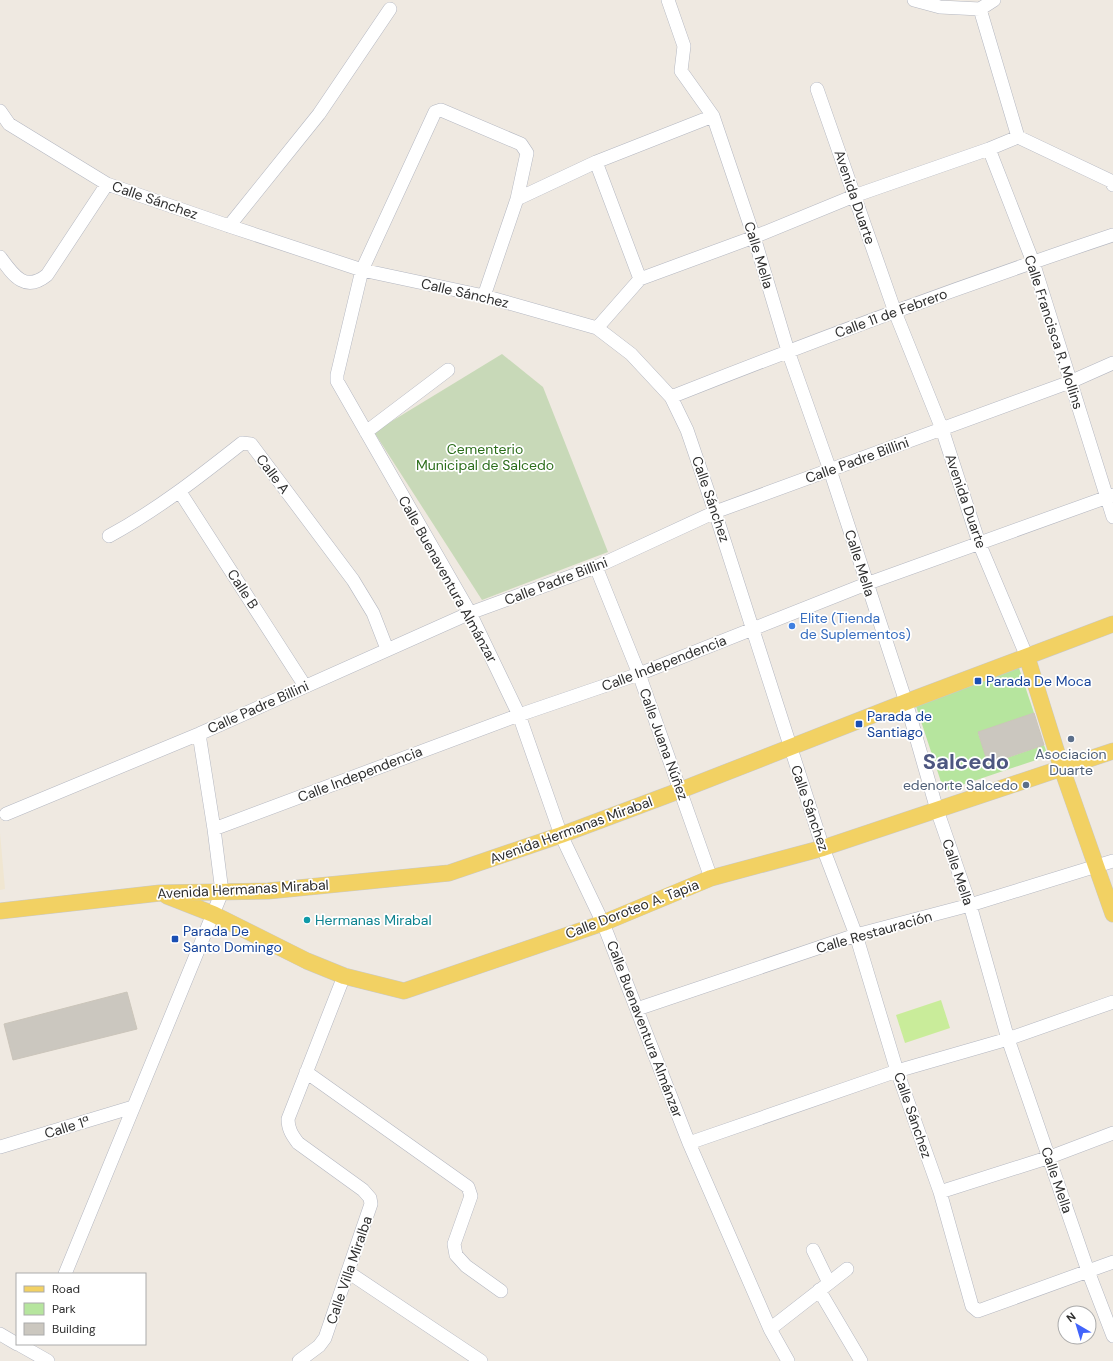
<svg xmlns="http://www.w3.org/2000/svg" width="1113" height="1361" font-family="'DM Sans',sans-serif">
<style>
.education{fill:#f0e6d1}
.green{fill:#b6e59e}
.cemetery{fill:#c8d9b8}
.pitch{fill:#c9ec9a}
.building{fill:#cbc7bf;stroke:#cbc5ba}
.lines{fill:none;stroke-linecap:round;stroke-linejoin:round}
.minor-casing{stroke:#b4b7c1;stroke-width:14}
.major-casing{stroke:#c9c9c9;stroke-width:17}
.minor{stroke:#fff;stroke-width:13}
.major{stroke:#f2d163;stroke-width:16}
.shop-dot{fill:#3f7fe0;stroke:#fff;stroke-width:1.5}
.transit-dot{fill:#1a4fb4;stroke:#fff;stroke-width:1.5}
.service-dot{fill:#5c6f8a;stroke:#fff;stroke-width:1.5}
.culture-dot{fill:#0f9aa8;stroke:#fff;stroke-width:1.5}
.labels{text-anchor:middle;dominant-baseline:central;stroke-width:3.5;stroke-linejoin:round;paint-order:stroke}
.street-label{font-size:14px;fill:#2e2e2e;stroke:#fff}
.park-label{font-size:14px;fill:#2c6e1b;stroke:#fff}
.shop-label{font-size:14px;fill:#366cbe;stroke:#fff;text-anchor:start}
.transit-label{font-size:14px;fill:#164399;stroke:#fff;text-anchor:start}
.service-label{font-size:14px;fill:#4e5e75;stroke:#fff}
.culture-label{font-size:14px;fill:#0d838f;stroke:#fff;text-anchor:start}
.town-label{font-size:22px;font-weight:bold;fill:#4d5680;stroke:#fff}
</style>
<rect width="100%" height="100%" fill="#efe9e1"/>
<!-- education -->
<path class="education" d="M0 833 5 889 0 890Z"/>
<!-- green -->
<path class="green" d="M1019 668 1034 713 978 733 989 764 1044 745 1048 756 944 791 915 703Z"/>
<!-- cemetery -->
<path class="cemetery" d="M502 354 543 387 608 552 482 600 374 432Z"/>
<!-- pitch -->
<path class="pitch" d="M941 1000 950 1028 905 1043 896 1015Z"/>
<!-- building -->
<path class="building" d="M1034 713 1044 745 988 764 978 732Z
M127 992 137 1029 13 1060 4 1024Z"/>
<g class="lines">
<defs>
<path id="minor" d="M668 0 684 46 681 71 713 116 754 237 788 351 830 470 906 702 937 810 970 905 1008 1039 1088 1271 1113 1336
M914 0 940 7 980 9 994 0
M980 9 1018 137
M817 89 895 312 942 429 979 543 1027 657
M0 111 9 124 107 184 229 226 362 270 484 296 597 328 631 354 671 397 687 430 715 512 823 848 856 935 897 1071 940 1192 972 1306 978 1311 1113 1262
M1018 137 1111 181 1113 185
M989 149 1033 262 1113 517
M596 162 640 279
M517 199 527 153 521 144 441 110 435 112 362 270 337 375V381L470 613 519 715 561 835 603 923 689 1143 770 1329 788 1361
M229 226 319 114 390 9
M0 257C13 275 25 293 47 275L107 184
M484 296 517 199 596 162 713 116
M597 328 640 279 754 237 854 196 989 149 1018 137
M671 397C817 339 964 285 1113 235
M366 432 448 370
M180 492 305 686
M109 536C157 510 199 477 242 443L251 444 353 580 373 613 387 649
M596 567 639 674 711 878
M6 814 199 734 470 613 596 567 715 512 1070 382 1113 363
M214 829 519 715 639 674 866 584 1113 495
M637 1009 856 935 970 905 1113 861
M306 1072 468 1187 471 1196 454 1244 456 1255 466 1266 501 1291
M689 1143 897 1071 1008 1039 1113 1002
M0 1147 133 1107
M940 1192 1050 1157 1113 1133
M813 1250 829 1283
M348 1272 481 1361
M65 1274 222 892 214 829 199 734
M819 1290 861 1361
M770 1329 847 1269
M0 1334 17 1344
M18 1344 48 1361
M299 1361 319 1346 325 1338 371 1204 370 1198 363 1190 298 1143C292 1135 288 1129 288 1119L344 976"/>
<path id="major" d="M1027 657 1062 769 1113 914
M167 896 213 914 307 961 344 976 404 991 603 923 711 878 823 848 1113 751
M0 911 160 893 268 891 449 873 561 835 681 790 906 702 1113 624"/>
</defs>
<!-- minor casing -->
<use href="#minor" class="minor-casing"/>
<!-- major casing -->
<use href="#major" class="major-casing"/>
<!-- minor -->
<use href="#minor" class="minor"/>
<!-- major -->
<use href="#major" class="major"/>
</g>
<!-- markers -->
<circle class="shop-dot" cx="792" cy="626" r="4"/>
<g class="transit-dot">
<rect x="974" y="677" width="8" height="8" rx="2"/>
<rect x="855" y="720" width="8" height="8" rx="2"/>
<rect x="171" y="935" width="8" height="8" rx="2"/>
</g>
<g class="service-dot">
<circle cx="1071" cy="739" r="4"/>
<circle cx="1026" cy="785" r="4"/>
</g>
<circle class="culture-dot" cx="307" cy="920" r="4"/>
<g class="labels">
<!-- street labels -->
<g class="street-label">
<text transform="translate(855 197) rotate(71)">Avenida Duarte</text>
<text transform="translate(155 200) rotate(19)">Calle Sánchez</text>
<text transform="translate(759 255) rotate(73)">Calle Mella</text>
<text transform="translate(465 293) rotate(13)">Calle Sánchez</text>
<text transform="translate(891 313) rotate(-20)">Calle 11 de Febrero</text>
<text transform="translate(1054 332) rotate(72)">Calle Francisca R. Mollins</text>
<text transform="translate(857 460) rotate(-20)">Calle Padre Billini</text>
<text transform="translate(273 474) rotate(53)">Calle A</text>
<text transform="translate(711 499) rotate(71)">Calle Sánchez</text>
<text transform="translate(966 501) rotate(71)">Avenida Duarte</text>
<text transform="translate(860 563) rotate(72)">Calle Mella</text>
<text transform="translate(448 579) rotate(61)">Calle Buenaventura Almánzar</text>
<text transform="translate(556 581) rotate(-21)">Calle Padre Billini</text>
<text transform="translate(243 589) rotate(57)">Calle B</text>
<text transform="translate(664 663) rotate(-21)">Calle Independencia</text>
<text transform="translate(258 707) rotate(-24)">Calle Padre Billini</text>
<text transform="translate(664 744) rotate(70)">Calle Juana Núñez</text>
<text transform="translate(360 774) rotate(-21)">Calle Independencia</text>
<text transform="translate(810 808) rotate(71)">Calle Sánchez</text>
<text transform="translate(571 830) rotate(-20)">Avenida Hermanas Mirabal</text>
<text transform="translate(958 872) rotate(71)">Calle Mella</text>
<text transform="translate(243 889) rotate(-3)">Avenida Hermanas Mirabal</text>
<text transform="translate(632 909) rotate(-21)">Calle Doroteo A. Tapia</text>
<text transform="translate(874 932) rotate(-16)">Calle Restauración</text>
<text transform="translate(645 1029) rotate(69)">Calle Buenaventura Almánzar</text>
<text transform="translate(913 1115) rotate(71)">Calle Sánchez</text>
<text transform="translate(67 1127) rotate(-17)">Calle 1ª</text>
<text transform="translate(1057 1180) rotate(71)">Calle Mella</text>
<text transform="translate(349 1270) rotate(-71)">Calle Villa Miralba</text>
</g>
<!-- park labels -->
<g class="park-label">
<text x="485" y="449">Cementerio<tspan x="485" dy="16">Municipal de Salcedo</tspan></text>
</g>
<!-- shop labels -->
<g class="shop-label">
<text x="800" y="618">Elite (Tienda<tspan x="800" dy="16">de Suplementos)</tspan></text>
</g>
<!-- transit labels -->
<g class="transit-label">
<text x="986" y="681">Parada De Moca</text>
<text x="867" y="716">Parada de<tspan x="867" dy="16">Santiago</tspan></text>
<text x="183" y="931">Parada De<tspan x="183" dy="16">Santo Domingo</tspan></text>
</g>
<!-- service labels -->
<g class="service-label">
<text x="1071" y="754">Asociacion<tspan x="1071" dy="16">Duarte</tspan></text>
<text x="1018" y="785" text-anchor="end">edenorte Salcedo</text>
</g>
<!-- culture labels -->
<g class="culture-label">
<text x="315" y="920">Hermanas Mirabal</text>
</g>
<!-- town labels -->
<g class="town-label">
<text x="966" y="761">Salcedo</text>
</g>
</g>
<!-- legend -->
<rect x="16" y="1273" width="130" height="72" fill="#ffffff" stroke="#ababab"/>
<rect x="24" y="1286" width="20" height="6" fill="#f2d163" stroke="#ababab"/>
<text x="52" y="1293" font-size="12" fill="#2e2e2e">Road</text>
<rect x="24" y="1303" width="20" height="12" fill="#b6e59e" stroke="#ababab"/>
<text x="52" y="1313" font-size="12" fill="#2e2e2e">Park</text>
<rect x="24" y="1323" width="20" height="12" fill="#cbc7bf" stroke="#ababab"/>
<text x="52" y="1333" font-size="12" fill="#2e2e2e">Building</text>
<!-- north arrow -->
<g transform="translate(1077 1325) rotate(322)"><circle r="19" fill="#ffffff" stroke="#ababab"/>
<path d="M0-3L7 15L0 10L-7 15Z" fill="#4264fb"/>
<text y="-6" font-size="11" font-weight="bold" text-anchor="middle" fill="#2e2e2e">N</text>
</g>
</svg>
